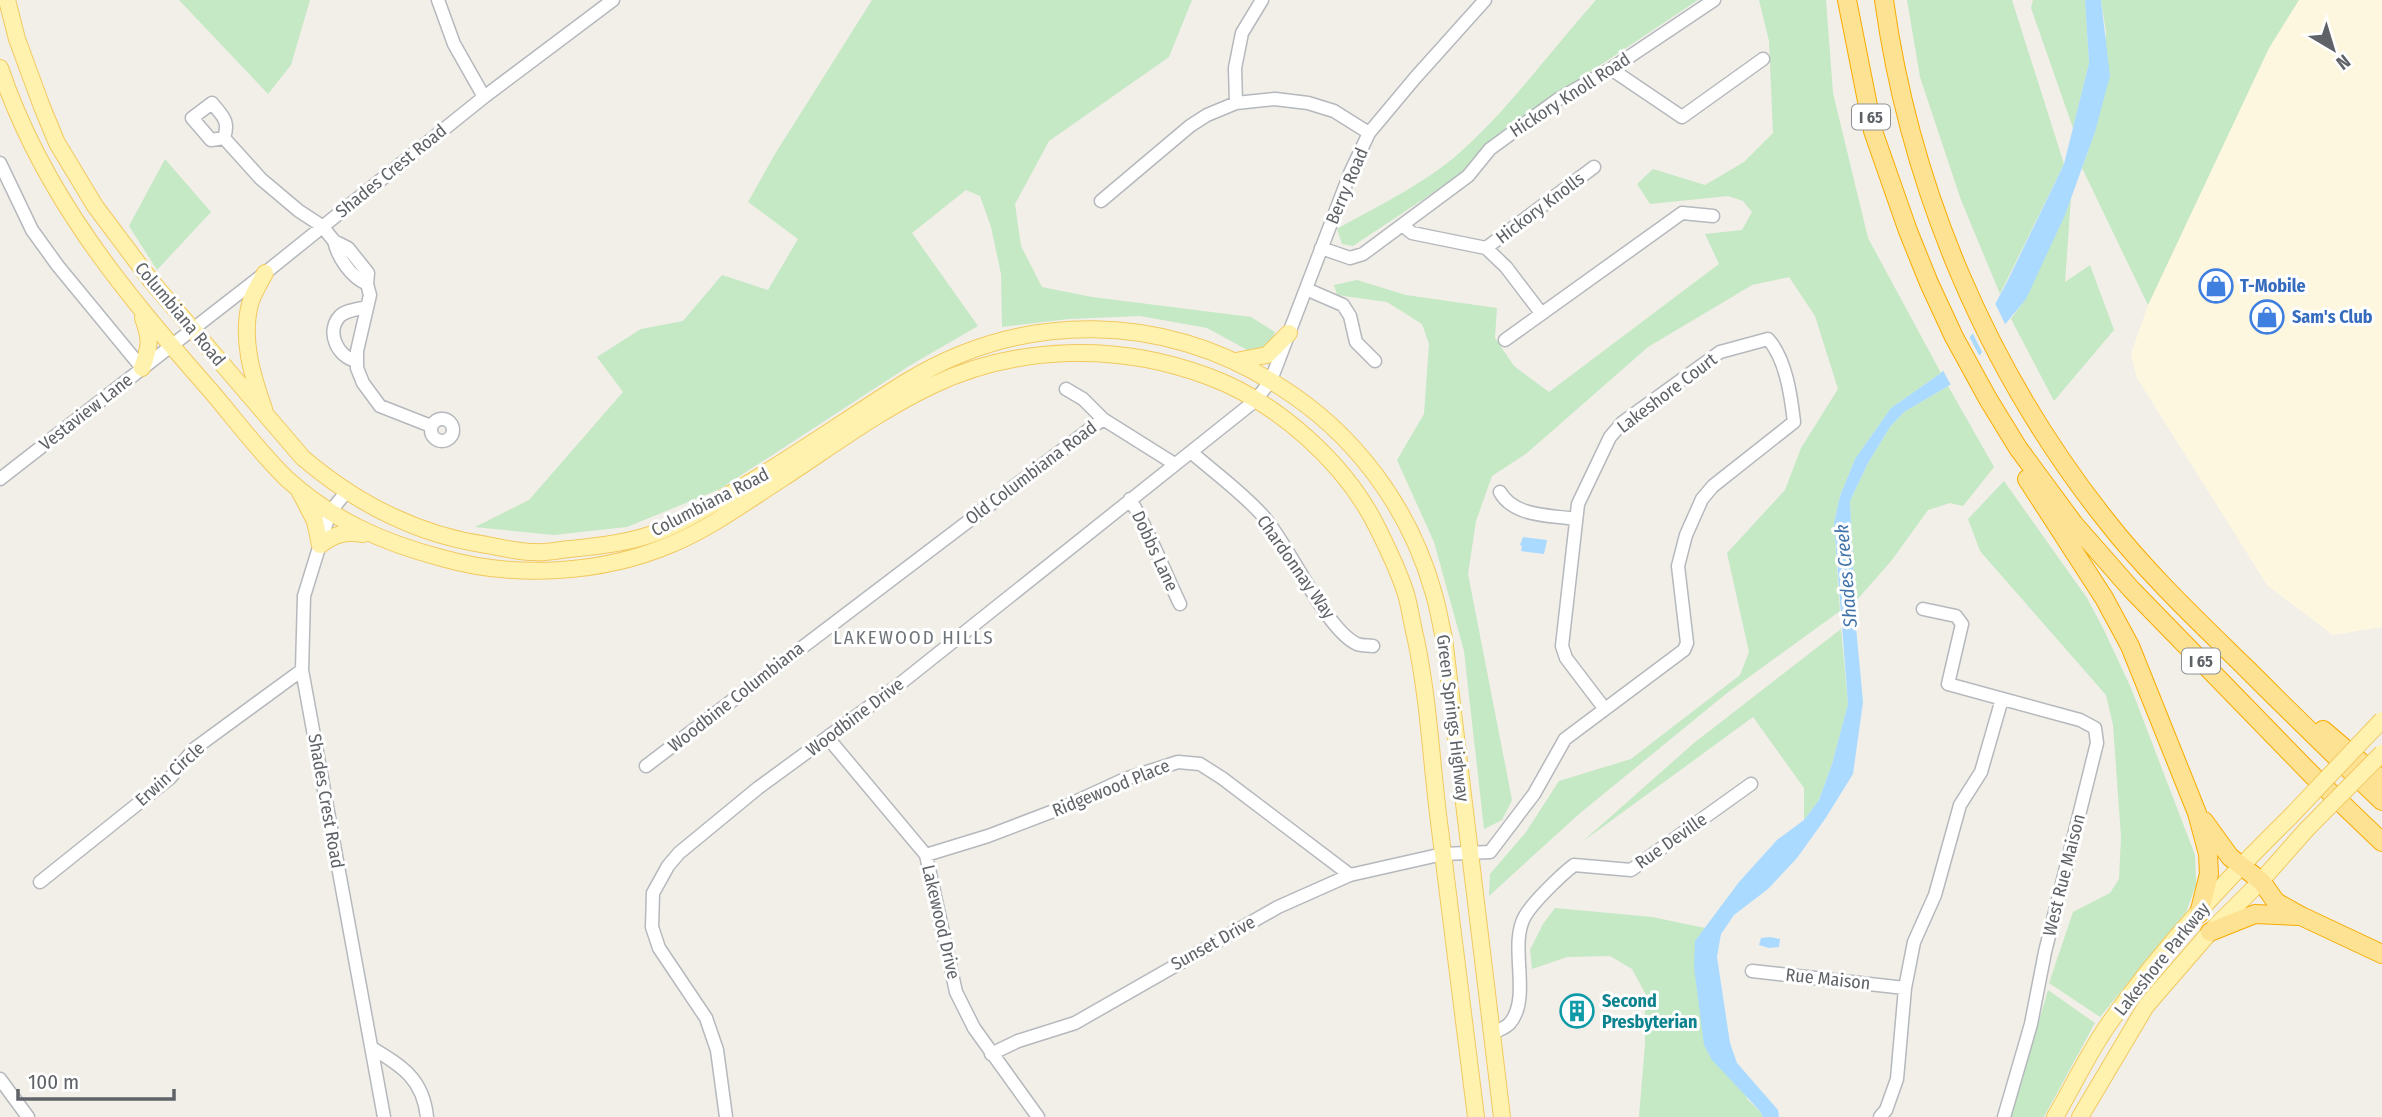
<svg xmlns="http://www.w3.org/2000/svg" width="2382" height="1117" font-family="'Fira Sans Condensed',sans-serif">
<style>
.commercial{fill:#fef7e0}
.green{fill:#c5e8c5}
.water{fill:#aadaff}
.pier{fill:#f1efe8}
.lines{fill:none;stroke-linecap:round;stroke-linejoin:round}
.minor-casing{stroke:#b5b8bc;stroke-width:15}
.major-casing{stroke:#f2c960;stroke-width:18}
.highway-casing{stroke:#f9ab00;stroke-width:20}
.minor{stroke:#fff;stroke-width:12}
.major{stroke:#fff2af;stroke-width:16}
.highway{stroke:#fde293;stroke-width:18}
.major-bridge-casing{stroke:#f2c960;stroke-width:18;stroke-linecap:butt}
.major-bridge{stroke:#fff2af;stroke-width:16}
.labels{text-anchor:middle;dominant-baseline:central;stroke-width:6;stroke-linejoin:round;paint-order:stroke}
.shield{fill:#fff;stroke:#8f9295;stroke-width:2}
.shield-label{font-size:16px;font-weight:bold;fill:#5f6368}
.street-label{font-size:18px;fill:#5f6368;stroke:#fff}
.shop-label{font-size:18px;font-weight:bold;fill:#366cbe;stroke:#fff;text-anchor:start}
.culture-label{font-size:18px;font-weight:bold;fill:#0d838f;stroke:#fff;text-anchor:start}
.water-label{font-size:19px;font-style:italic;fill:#4174aa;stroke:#fff}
.neighbourhood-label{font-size:19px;letter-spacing:2px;fill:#70757a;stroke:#fff}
</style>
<rect width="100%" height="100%" fill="#f1efe8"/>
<!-- commercial -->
<path class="commercial" d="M2299 0H2382V627L2333 635 2267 585 2137 378 2131 354 2148 305 2269 48Z"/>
<!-- green -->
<path class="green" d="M179 0H310L291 65 268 94Z
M872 0H1192L1169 57 1049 141 1015 204 1021 246 1042 287 1092 297 1251 317 1275 332 1270 344 1251 352 1207 328 1140 316 1069 319 1002 327 1001 274 991 227 980 196 966 190 912 233 978 326 909 366 720 489 627 527 553 535 475 527 529 500 623 392 597 357 641 329 683 321 722 275 768 290 798 239 748 202 775 154Z
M1596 0H1698L1506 128 1461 174 1353 246 1342 244 1337 229C1381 204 1431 181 1468 145 1515 101 1553 48 1596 0Z
M1759 0H1826L1833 93 1868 238 1941 373 1891 408 1855 459 1840 496 1834 523 1840 611 1727 693 1579 814 1489 896 1490 874 1526 832 1559 781 1631 759 1740 675 1749 652 1727 553 1785 490 1801 448 1838 389 1815 316 1789 277 1752 285 1648 347 1527 453 1492 476 1476 521 1468 574 1512 800 1502 820 1484 829 1464 651 1434 542 1397 460 1424 414 1429 344 1422 324 1387 302 1337 295 1334 285 1357 280 1406 295 1497 308 1495 338 1514 366 1549 392 1719 264 1705 234 1742 230 1752 212 1743 201 1728 196 1650 204 1637 184 1653 169 1705 185 1744 162 1773 133 1769 41Z
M1907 0H2012L2064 164 2000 294 1961 200 1920 77Z
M2033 0H2085L2089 63 2073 128 2031 8Z
M2101 0H2299L2269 48 2148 305 2082 168 2095 132 2106 32Z
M165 159 211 212 157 270 129 226Z
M2071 198 2065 282 2090 265 2114 330 2054 401 2011 319 2026 298Z
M1948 386 1994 467 1963 506 1950 503 1928 510 1892 560 1855 602 1850 501 1868 463 1890 427 1904 412Z
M2004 481 2087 598 2103 628 2131 688 2195 855 2196 885 2186 912 2100 1017 2049 983 2073 912 2110 893 2119 879 2121 837 2113 725 2106 695 1980 551 1968 519Z
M1841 629 1848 704 1832 764 1819 800 1804 820V788L1753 717 1582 842 1694 743Z
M1555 908 1652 917 1705 928 1695 941 1747 1099 1760 1111 1763 1117H1639L1645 1044V993L1632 969 1610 956 1567 957 1532 969 1530 950 1543 924Z
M2048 990 2095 1023 2044 1117H2011Z"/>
<!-- water -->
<path class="water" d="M2085 0H2101L2110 76 2095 132 2065 215 2026 299 1960 379 1904 412 1890 427 1868 463 1850 501 1856 627 1863 702 1853 774 1825 819 1797 858 1768 889 1734 915 1721 934 1717 957 1730 1043 1737 1063 1778 1110 1779 1117H1763L1760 1111 1712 1060 1704 1045 1694 967 1695 941 1739 882 1777 840 1804 820 1819 800 1832 764 1848 704 1834 523 1840 496 1855 459 1891 408 1941 373 1993 308 2007 282 2064 164 2089 63Z
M1523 537 1547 540 1544 554 1521 551 1522 546 1520 545Z
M1770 937 1780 939 1779 947 1769 948 1759 945 1761 938Z"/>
<!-- pier -->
<path class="pier" d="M1993 299 2007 328 1984 356 1971 330Z
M1968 334 1981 359 1962 382 1952 387 1941 367Z"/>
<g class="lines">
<defs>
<path id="minor" d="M438 0 454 44 484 97
M1611 69 1682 117 1763 59
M212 103C222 116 230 120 224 138L211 140 192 118Z
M1236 103 1235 68 1242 33 1262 0
M224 138 261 179 299 211 322 226 334 241 348 248 368 273 367 284 370 295 357 351V368L363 383 380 406 431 426
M0 163 32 230 58 266 142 368
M1101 201 1190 126 1207 115 1236 103 1275 99 1308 103 1334 111 1369 133
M1402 225 1412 233 1486 248 1594 167
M334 241C338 258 351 277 367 284
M1321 248 1350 258 1363 254 1468 176 1490 149 1557 100 1611 69 1714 0
M1486 248 1506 267 1541 313
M1306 289 1343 305 1350 316 1356 342 1375 361
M1505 340 1682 213 1713 216
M357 361C338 358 325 332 340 316 346 310 359 309 367 307
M1066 389 1083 399 1103 419 1173 463
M431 430a11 11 0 1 1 22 0a11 11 0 1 1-22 0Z
M1191 452C1215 473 1243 493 1264 517 1290 547 1326 630 1357 644 1362 646 1368 645 1373 646
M0 479 265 273 484 97 613 0
M347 491 330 512 304 596 302 670 384 1117
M1500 492C1514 517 1550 515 1575 519
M1130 499C1150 533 1163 569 1180 604
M1923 609 1956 616 1962 624 1948 684 2080 720 2095 728 2097 743 2045 952 2031 1024 2004 1117
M828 738 926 855 956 992 974 1028 1038 1117
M646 766 1103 419
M926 855 988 836 1064 807 1125 779 1178 762 1200 764 1222 778 1350 875
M40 882 170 778 194 749 302 670
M1752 971 1905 988
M1491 1034C1496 1031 1506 1028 1510 1023 1532 997 1508 945 1525 916 1533 902 1561 875 1574 865L1631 870 1751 784
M372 1048C403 1067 423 1079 427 1117
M991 1054 1018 1041 1075 1023 1278 907 1350 875 1443 854 1490 852 1534 794 1565 739 1684 650 1687 643 1678 566 1686 535 1702 499 1713 486 1794 422C1791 396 1786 359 1768 339L1720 352 1623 422 1610 437 1578 504 1562 646 1566 658 1604 708
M0 1079 28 1117
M726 1117 717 1050 706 1018 659 948 652 927 653 893 668 866 679 853 758 788 896 687 1256 400 1271 380 1351 171 1369 133 1415 78 1485 0
M1880 1117 1886 1110 1897 1079 1905 988 1914 942 1935 895 1960 805 1981 772 2002 699"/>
<path id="major" d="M7 0 17 39 42 107 57 143 95 206 152 282 303 458C356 503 418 535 487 545 503 548 519 552 535 552 546 553 558 550 570 549 599 546 629 543 658 532 681 524 704 509 725 497 787 462 845 420 906 382 1024 310 1163 312 1279 386 1353 432 1409 506 1433 591 1438 606 1440 622 1444 638L1502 1117
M0 68C43 195 123 291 210 390 235 419 259 452 287 479 332 520 384 543 442 558 515 579 602 574 672 544 712 527 747 501 783 478 832 446 880 410 933 385 1018 345 1118 343 1207 376 1276 401 1346 463 1378 529 1388 549 1399 572 1406 594 1410 608 1412 624 1416 640 1428 697 1431 756 1438 814 1450 915 1464 1016 1476 1117
M1236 361 1267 355 1289 333
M142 368C150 347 151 340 143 318
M264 409C252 375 241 339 250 304 253 293 260 283 265 273
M300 492 315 521 320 545C335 534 345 531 363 534
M2055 1117C2072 1088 2087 1056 2106 1028 2159 951 2224 882 2290 817
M2080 1117 2146 1006 2210 932 2261 881 2306 830"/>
<path id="highway" d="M1847 0 1873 131 1908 231 1929 283 1954 337 1988 399 2018 448 2074 524 2131 589 2312 775 2382 842
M1884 0C1910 188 1987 370 2105 519 2147 573 2197 620 2246 668 2291 713 2336 757 2382 801
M2027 479 2104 598 2130 646 2197 813 2208 854 2209 874 2199 914
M2323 730 2382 780
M2204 821 2230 857 2261 881 2276 902 2301 916 2382 954
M2210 932 2255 914 2297 916"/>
</defs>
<!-- minor casing -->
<use href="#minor" class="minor-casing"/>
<!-- major casing -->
<use href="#major" class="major-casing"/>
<!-- highway casing -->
<use href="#highway" class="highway-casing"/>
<!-- minor -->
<use href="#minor" class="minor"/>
<!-- major -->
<use href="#major" class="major"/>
<!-- highway -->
<use href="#highway" class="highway"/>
<defs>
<path id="major-bridge" d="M2290 817 2382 720
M2306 830 2382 753"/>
</defs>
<!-- major-bridge casing -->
<use href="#major-bridge" class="major-bridge-casing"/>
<!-- major-bridge -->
<use href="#major-bridge" class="major-bridge"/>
</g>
<!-- icons -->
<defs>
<symbol id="shop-ring" viewBox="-11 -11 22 22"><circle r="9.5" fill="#fff" stroke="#3f7fe0" stroke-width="1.5"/><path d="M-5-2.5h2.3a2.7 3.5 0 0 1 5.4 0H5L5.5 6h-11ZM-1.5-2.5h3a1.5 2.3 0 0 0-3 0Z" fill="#3f7fe0"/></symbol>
<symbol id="building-ring" viewBox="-11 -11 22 22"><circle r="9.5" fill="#fff" stroke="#0f9aa8" stroke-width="1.5"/><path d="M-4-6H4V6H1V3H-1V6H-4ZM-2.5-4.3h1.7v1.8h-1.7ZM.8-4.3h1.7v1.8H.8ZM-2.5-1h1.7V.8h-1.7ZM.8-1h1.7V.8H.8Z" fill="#0f9aa8"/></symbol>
</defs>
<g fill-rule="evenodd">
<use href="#shop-ring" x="2197" y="267" width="38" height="38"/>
<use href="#shop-ring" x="2248" y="298" width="38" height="38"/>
<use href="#building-ring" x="1558" y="992" width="38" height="38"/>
</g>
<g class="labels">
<!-- shield labels -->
<g class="shield">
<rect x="1852" y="104.5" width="38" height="25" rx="5"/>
<rect x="2182" y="648.5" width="38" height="25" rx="5"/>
</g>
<g class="shield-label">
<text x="1871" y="117">I 65</text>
<text x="2201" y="661">I 65</text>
</g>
<!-- street labels -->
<g class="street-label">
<text transform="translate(1570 95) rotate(-33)">Hickory Knoll Road</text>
<text transform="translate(391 171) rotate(-39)">Shades Crest Road</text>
<text transform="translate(1347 186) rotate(-67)">Berry Road</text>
<text transform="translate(1540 208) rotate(-37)">Hickory Knolls</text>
<text transform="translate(180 314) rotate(50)">Columbiana Road</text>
<text transform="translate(1667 393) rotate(-37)">Lakeshore Court</text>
<text transform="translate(86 412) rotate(-38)">Vestaview Lane</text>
<text transform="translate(1031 473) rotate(-37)">Old Columbiana Road</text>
<text transform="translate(710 502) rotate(-27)">Columbiana Road</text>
<text transform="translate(1155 551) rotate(65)">Dobbs Lane</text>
<text transform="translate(1296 567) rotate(55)">Chardonnay Way</text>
<text transform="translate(736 697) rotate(-38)">Woodbine Columbiana</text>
<text transform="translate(855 717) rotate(-37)">Woodbine Drive</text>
<text transform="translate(1453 718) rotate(83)">Green Springs Highway</text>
<text transform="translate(170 774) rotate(-42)">Erwin Circle</text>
<text transform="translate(1111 788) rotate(-22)">Ridgewood Place</text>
<text transform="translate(326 801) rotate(80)">Shades Crest Road</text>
<text transform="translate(1671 841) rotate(-35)">Rue Deville</text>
<text transform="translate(2064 875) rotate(-76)">West Rue Maison</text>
<text transform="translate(941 922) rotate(77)">Lakewood Drive</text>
<text transform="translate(1213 943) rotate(-29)">Sunset Drive</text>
<text transform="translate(2162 959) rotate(-51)">Lakeshore Parkway</text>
<text transform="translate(1828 979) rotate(6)">Rue Maison</text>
</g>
<!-- shop labels -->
<g class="shop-label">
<text x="2240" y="286">T-Mobile</text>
<text x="2292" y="317">Sam's Club</text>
</g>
<!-- culture labels -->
<g class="culture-label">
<text x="1602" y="1001">Second<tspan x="1602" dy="21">Presbyterian</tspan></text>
</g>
<!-- water labels -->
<g class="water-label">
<text transform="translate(1846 576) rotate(-95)">Shades Creek</text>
</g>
<!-- neighbourhood labels -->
<g class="neighbourhood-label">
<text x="914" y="637">LAKEWOOD HILLS</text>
</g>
</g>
<!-- north arrow -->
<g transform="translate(2333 49) rotate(142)" stroke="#ffffff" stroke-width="5" paint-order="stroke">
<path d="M0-5L12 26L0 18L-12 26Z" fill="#5f6368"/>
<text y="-10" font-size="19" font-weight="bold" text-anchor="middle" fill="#5f6368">N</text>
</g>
<!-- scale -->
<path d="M18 1089v10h156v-10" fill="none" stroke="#5f6368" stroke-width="3.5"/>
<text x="28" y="1089" font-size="21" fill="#5f6368" stroke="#ffffff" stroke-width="5" paint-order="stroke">100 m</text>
</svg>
